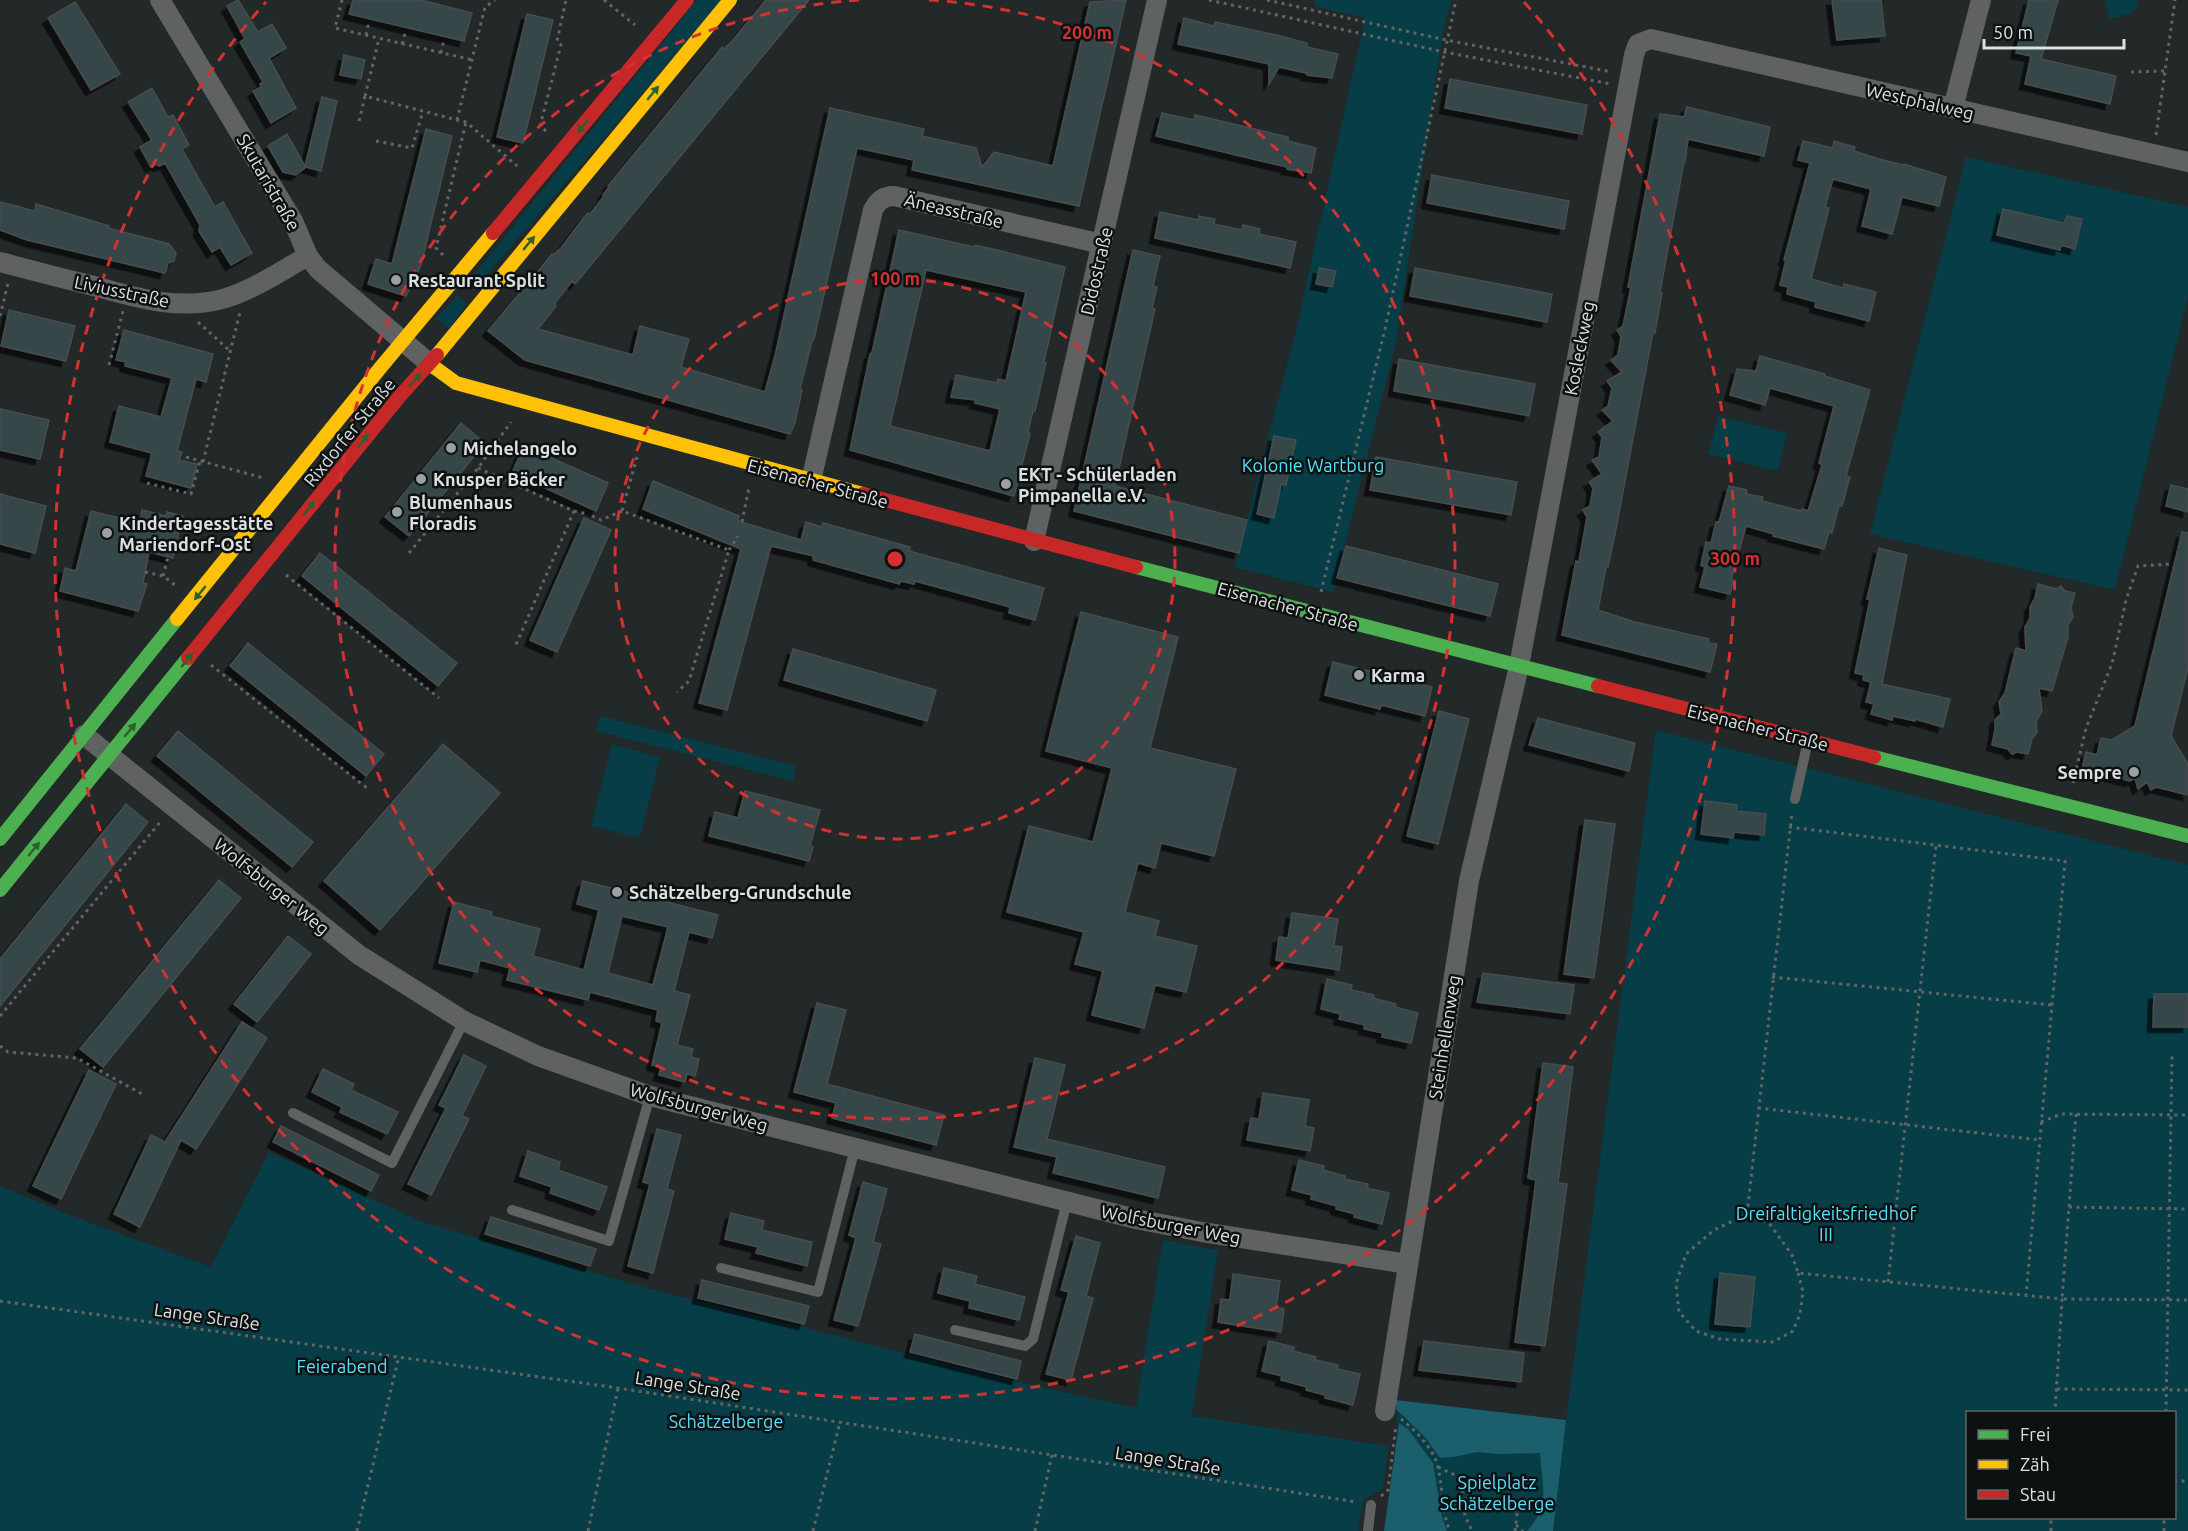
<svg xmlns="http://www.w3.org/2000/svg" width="2188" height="1531" font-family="Ubuntu,sans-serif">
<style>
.green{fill:#063d46;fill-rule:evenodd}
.forest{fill:#1b5e6c}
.building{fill:#344649;stroke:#484c4d;stroke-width:1.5;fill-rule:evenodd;filter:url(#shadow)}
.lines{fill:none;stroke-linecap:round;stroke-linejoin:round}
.path{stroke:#636565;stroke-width:3;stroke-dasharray:3 4.5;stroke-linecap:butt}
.lane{stroke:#606262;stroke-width:10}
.street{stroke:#606262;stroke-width:20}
.fast{stroke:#4caf50;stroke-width:14}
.slow{stroke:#ffc107;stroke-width:14}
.jam{stroke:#c62828;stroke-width:14}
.oneway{fill:#2d6031}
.ring{fill:none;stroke:#d63131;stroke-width:3;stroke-dasharray:10 8}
.poi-dot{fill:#9ba0a1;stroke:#0e1112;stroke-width:2}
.labels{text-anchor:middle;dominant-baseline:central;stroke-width:5;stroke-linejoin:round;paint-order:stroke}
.street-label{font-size:18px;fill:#dbe0e1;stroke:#0e1112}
.poi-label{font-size:18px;font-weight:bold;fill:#dbe0e1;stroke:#0e1112;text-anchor:start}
.park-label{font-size:18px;fill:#55e0fc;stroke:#0e1112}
.centre{fill:#d63131;stroke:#0e1112;stroke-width:3}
.ring-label{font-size:18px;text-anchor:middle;font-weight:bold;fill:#d63131;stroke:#0e1112;stroke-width:5;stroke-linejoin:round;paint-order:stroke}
</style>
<defs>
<filter id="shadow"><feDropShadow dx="-5.5" dy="5.5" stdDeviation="0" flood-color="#0009"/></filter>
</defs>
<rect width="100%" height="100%" fill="#232829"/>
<!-- green -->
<path class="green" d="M697 0H722L474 290 468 282Z
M1315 0H1451L1443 32 1396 342 1333 592 1235 567 1298 322 1365 18 1314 6Z
M2105 0H2136L2138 5 2130 14 2109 19Z
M1966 157 2188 207V297L2115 590 1870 534Z
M458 296 467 303 449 329 436 318Z
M1718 416 1787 433 1778 471 1708 454Z
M600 716 796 766 793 781 596 731Z
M1656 730 2188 865V1531H1384C1391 1488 1402 1444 1395 1400L1566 1420ZM1968 1412H2174V1518H1968Z
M612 744 660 757 640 838 591 826Z
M269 1152 420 1221 643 1287 1015 1381 1136 1408 1163 1240 1218 1250 1192 1416 1388 1446 1383 1489 1363 1500 1358 1531H0V1186L72 1216 211 1267Z"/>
<!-- forest -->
<path class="forest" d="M1395 1400 1566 1420 1553 1531H1527C1551 1506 1542 1485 1540 1453L1499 1454 1477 1452 1454 1457 1440 1458 1425 1437 1397 1410Z
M1399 1423 1408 1429 1433 1463 1442 1517 1447 1531H1384Z"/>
<!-- building -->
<path class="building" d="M238 0 258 32 272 24 286 48 269 58 296 108 271 123 253 91 261 87 260 84 263 82 240 42 245 39 227 6Z
M353 0H421L472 13 464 41 349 14Z
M766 0H809L581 277 575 284 572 281 554 304 556 306 538 329 633 355 640 326 689 339 681 367 765 392 775 356 830 108 924 129 922 136 976 148 982 167 994 152 1053 166 1090 2 1126 0 1079 206 912 170 914 160 857 148 814 339 812 341 800 389 802 390 795 423 790 434 525 360 488 331 552 254 553 255 561 248 582 220 588 213 590 214 604 196 603 195 609 187 608 186 722 47 724 49 733 40Z
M1832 0H1881L1885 36 1837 40Z
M2029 0H2058L2041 59 2116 76 2110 104 2025 84 2031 56 2016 53Z
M75 2 120 74 91 90 48 18Z
M527 14 553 20 523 143 497 137Z
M1184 18 1214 26 1215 22 1276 35 1307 43V47L1338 54 1332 78 1307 75 1306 73 1279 67 1269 84V64L1178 44Z
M344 55 365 60 361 79 340 75Z
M1450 79 1587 105 1582 134 1445 108Z
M152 88 168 117 173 115 189 145 182 149 215 207 223 202 252 253 231 265 220 247 212 252 199 231 200 225 165 163 159 166 157 164 151 167 140 147 152 140 128 102Z
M322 97 337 101 321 171 306 167 296 175 283 172 268 146 287 134 305 166Z
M1687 107 1770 127 1764 156 1688 139 1685 162H1684L1660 292 1662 293 1655 333 1653 332 1616 529 1608 567H1606L1598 610 1635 622 1709 639 1708 643 1717 644 1710 672 1562 635 1576 561 1579 562 1587 517 1583 510 1590 506 1593 488 1589 482 1602 474 1592 460 1599 457 1602 437 1598 432 1613 421 1602 410 1608 406 1612 388 1607 381 1622 372 1611 360 1618 355 1621 337 1617 330 1623 326 1631 287H1628L1660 114 1684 117Z
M1162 113 1194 120 1195 115 1288 137V141L1316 148 1311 173 1287 169V167L1156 136Z
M426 129 452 136 421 265 406 296 368 284 376 259 392 264Z
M1803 141 1833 148 1834 141 1855 147 1854 151 1879 159 1903 165 1904 164 1946 177 1939 206 1902 197 1892 234 1862 226 1871 189 1833 179 1825 207 1829 208 1811 279 1843 288 1844 284 1876 292 1869 321 1815 307 1816 302 1787 294 1788 287 1780 285 1786 260H1784L1810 163 1798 160Z
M1432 175 1569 201 1564 229 1427 203Z
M0 202 35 211 36 204 109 226 108 228 169 244 176 253 174 261 168 263 165 273 27 240 0 230Z
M2003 209 2064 223 2067 216 2082 219 2075 249 2061 245 2060 250 1997 235Z
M1160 212 1198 220 1199 216 1215 219 1214 224 1242 230 1243 225 1260 229 1259 234 1296 242 1290 268 1155 238Z
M899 230 974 247 975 245 997 250 1065 267 1044 362 1046 363 1037 402 1035 411H1033L1028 432 1030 434 1014 496 850 450 870 354 872 353ZM926 270 1026 292 1006 381 998 379 997 383 956 375 951 397 976 400 975 403 1000 409 990 451 890 426Z
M1133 250 1160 256 1153 286 1157 287 1152 308 1155 309 1115 486 1247 520 1239 553 1074 511Z
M1319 268 1336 271 1332 287 1316 284Z
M1415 268 1552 294 1547 322 1410 296Z
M9 310 75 326 66 361 1 346Z
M124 330 213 354 206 382 196 379 177 451 182 452 179 460 197 464 191 488 146 476 152 453 110 442 119 406 161 417 172 378 125 366 126 362 116 360Z
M1760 356 1825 374V376L1870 390 1846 476 1850 477 1842 506H1839L1832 533 1829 532 1824 549 1773 536 1774 534 1746 526 1731 580H1733L1730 594 1700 587 1705 567 1701 565 1706 542 1711 543 1716 522H1719L1729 486 1747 490 1746 494 1763 497 1762 501 1801 511 1802 509 1808 511 1822 465 1819 463 1834 406 1770 388 1765 405 1730 395 1737 369 1756 371Z
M1399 359 1535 384 1529 416 1394 391Z
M0 409 49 420 40 459 0 450Z
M461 423 485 443 409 536 385 517Z
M1274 436 1296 440 1286 485 1281 484 1274 518 1257 514Z
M524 446 608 483 596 511 512 473Z
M1376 457 1517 482 1511 515 1370 490Z
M653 481 739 516 738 521 801 540 806 522 822 527 823 523 910 547 909 551 1044 588 1035 620 1009 613 1010 607 915 581 914 584 901 581 899 584 813 560 814 556 771 546 727 710 699 703 741 549 643 509Z
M2171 485 2188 489V512L2166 506Z
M0 494 46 506 35 553 0 544Z
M142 510 166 516 167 512 183 516 173 558 149 552 143 583 147 584 138 611 60 591 65 568 76 571 91 511 139 523Z
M584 518 611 530 557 652 530 640Z
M2182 532 2188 533V668L2171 736 2188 764V795L2156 787 2151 790 2147 782 2138 789 2135 778 2130 781 2082 769 2086 752 2097 755 2101 738 2112 740 2135 726Z
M1346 546 1498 584 1490 616 1337 578Z
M1879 548 1907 555 1882 684 1950 699 1943 727 1915 719V721L1893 716 1892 720 1871 714 1874 704 1866 702 1871 682 1863 680 1864 675 1855 673 1870 600 1867 599Z
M320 553 457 663 438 686 302 576Z
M2038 584 2056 589 2061 586 2065 591 2075 593 2071 608 2073 617 2068 625V637L2052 691 2039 688 2042 711 2036 722 2037 732 2032 739 2028 754 2017 752 2012 754 2008 749 1992 745 1995 730V720L2001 714 1999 702 2005 693 2016 648 2026 651 2025 627 2030 618V607L2035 598Z
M1081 612 1178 637 1150 748 1236 769 1214 856 1161 843 1155 868 1138 863 1125 912 1159 921 1155 936 1197 946 1186 992 1155 985 1144 1028 1092 1015 1103 971 1075 964 1084 932 1007 912 1029 826 1093 842 1112 768 1046 751Z
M248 643 384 754 366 776 230 666Z
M793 649 936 690 927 721 784 680Z
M1333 662 1432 687 1425 716 1381 705 1380 709 1325 695Z
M1439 711 1469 719 1438 844 1407 836Z
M1538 718 1635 743 1629 771 1529 745Z
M178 731 313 842 292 867 157 756Z
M443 744 500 793 380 930 324 881Z
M745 791 820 810 810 846 813 847 809 861 709 836 715 812 738 818Z
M1705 801 1737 805 1736 811 1766 814 1764 835 1734 832 1733 838 1701 834Z
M126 804 148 822 0 1006V959Z
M1585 820 1615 824 1594 978 1564 974Z
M219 880 241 898 103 1067 80 1049Z
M583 881 718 915 712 938 689 932 674 991 690 995 677 1045 693 1049 691 1057 699 1059 695 1076 687 1074 685 1082 659 1075 661 1067 652 1065 662 1023 656 1021 658 1010 590 992 588 1000 507 980 510 968 480 960 477 972 439 963 454 902 492 912 491 916 540 929 533 956 584 970 599 910 577 904ZM622 916 668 927 653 985 608 973Z
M1292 913 1338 919 1334 946 1342 947 1339 970 1276 960 1279 937 1288 938Z
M288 936 311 954 257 1022 234 1004Z
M1483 973 1574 985 1570 1014 1477 1002Z
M1327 979 1352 985 1351 990 1374 995 1373 998 1396 1004 1395 1007 1418 1013 1411 1043 1382 1037 1383 1033 1364 1029 1365 1025 1339 1019 1341 1014 1321 1009Z
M2154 994H2188V1027H2153Z
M817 1003 846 1010 827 1084 944 1115 936 1145 832 1118 836 1103 794 1092Z
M242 1022 267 1038 196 1149 181 1140 140 1227 114 1214 151 1135 165 1142Z
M464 1055 486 1066 462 1116 469 1119 431 1195 408 1184 446 1108 439 1105Z
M1035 1058 1065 1065 1047 1139 1165 1167 1158 1198 1053 1173 1057 1157 1014 1147Z
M1543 1063 1573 1067 1558 1183 1567 1184 1545 1346 1515 1342 1536 1180 1528 1178Z
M323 1069 354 1084 351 1090 398 1112 387 1134 340 1112 342 1107 312 1092Z
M89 1070 116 1084 61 1199 33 1186Z
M1263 1093 1309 1100 1305 1126 1314 1128 1310 1151 1247 1140 1251 1118 1259 1119Z
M281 1126 379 1175 371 1191 273 1142Z
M657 1129 681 1135 667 1189 674 1191 653 1273 628 1266 650 1184 643 1182Z
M528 1151 560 1162 558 1170 607 1187 599 1210 550 1193 552 1187 520 1176Z
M1299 1160 1324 1166 1323 1170 1345 1176V1179L1368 1184 1367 1188 1389 1193 1382 1224 1354 1217 1355 1214 1336 1209 1337 1206 1311 1199 1312 1195 1292 1190Z
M863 1182 887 1189 873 1242 881 1244 858 1326 834 1320 856 1238 849 1235Z
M731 1213 764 1221 762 1230 812 1242 807 1266 756 1253 758 1247 725 1239Z
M491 1217 596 1249 590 1266 485 1234Z
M1076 1236 1100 1243 1086 1296 1093 1298 1071 1380 1046 1374 1069 1292 1061 1290Z
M944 1268 977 1276 975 1284 1025 1297 1019 1320 969 1308 970 1301 938 1293Z
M1720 1273 1755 1277 1750 1327 1715 1324Z
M1233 1274 1280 1281 1276 1307 1284 1309 1281 1332 1218 1322 1221 1299 1230 1300Z
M702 1280 809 1306 804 1324 698 1298Z
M915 1334 1021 1361 1017 1379 910 1352Z
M1269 1341 1294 1347 1293 1351 1316 1357 1315 1360 1338 1365 1337 1369 1360 1374 1353 1405 1325 1398V1395L1306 1390 1307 1387 1281 1380 1282 1376 1262 1371Z
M1424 1341 1524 1353 1521 1382 1419 1370Z"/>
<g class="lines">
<!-- path -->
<path class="path" d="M342 0 335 28 473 60
M604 0 635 25
M1209 0 1444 52 1611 84
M1267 0 1446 40 1612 72
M366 35 369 21
M402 44 406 30
M441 53 444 39
M2131 72 2165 71
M365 96 379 39
M457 120 485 7 495 0
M359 121 365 96 457 120 466 122 517 166
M546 131 540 126 561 45 557 41 566 0
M2156 135 2175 0
M376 141 412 148 423 111
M443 255 436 248 466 122
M0 316 8 283
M198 322 230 351
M109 365 123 311
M186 457 260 477 261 481
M637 457 622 511 729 550 689 681 677 692
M203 462 240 312
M478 468 574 511 515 647
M147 483 191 494 200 461
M574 511 588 514
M592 516 601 520 622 511
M742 522 749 487
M729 550 738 536
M409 553 478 468 511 422
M145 572 163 576 175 585
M286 575 439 698
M163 576 168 557
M1321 592 1385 329 1456 0
M211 665 367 788
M2073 783 2086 728 2112 664 2126 600 2138 566 2172 564
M1789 827 2065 861 2026 1295
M1772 977 2052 1005
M0 1016 161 821
M0 1046 8 1052 77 1058 142 1094
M1758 1108 2040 1140
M2076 1114 2062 1299 2188 1300
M2041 1122 2061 1114 2188 1115
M2069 1207 2188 1209
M1747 1214 1792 813
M1798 1273 1803 1292 1800 1314 1793 1331 1773 1342 1719 1339 1696 1331 1679 1312 1676 1284 1686 1254 1714 1230 1747 1214 1769 1223 1792 1255 1798 1273 2062 1299 2055 1412
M1888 1282 1936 845
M0 1301 618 1388 1357 1502
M2057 1389 2188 1390
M2166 1412 2172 1054
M1401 1419C1415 1430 1434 1449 1438 1467 1443 1488 1441 1510 1450 1531
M1438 1467 1461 1478 1465 1516 1472 1531
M2174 1481H2188
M1381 1496 1388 1490 1396 1425
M1516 1525 1523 1531
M357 1531 399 1356
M588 1531 618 1388
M813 1531 840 1422
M1035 1531 1052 1455
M1515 1531 1517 1513
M2051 1531V1518
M2164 1531V1518"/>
<!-- lane -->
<path class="lane" d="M1795 799 1808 741
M293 1113 392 1163 464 1021
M512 1210 609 1241 650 1096
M721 1268 818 1292 855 1148
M955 1330 1025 1346 1033 1339 1067 1201
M1368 1531 1371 1505"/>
<!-- street -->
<path class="street" d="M160 0 293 221 308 256 318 269 430 364
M1953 108 1981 0
M0 262C30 270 60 278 90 285 133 297 181 312 226 298 255 289 282 270 308 256
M811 481 873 210C878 201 883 196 894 196L1102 244
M1034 541 1157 0
M84 735 359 955 464 1021 538 1056 650 1096 1136 1219 1202 1232 1408 1264
M1385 1411 1469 881 1519 666 1634 55 1638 44 1651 39 2188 162"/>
<!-- fast -->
<path class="fast" d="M1136 567 1598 686
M1874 757 2188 836
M0 839 177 619
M0 890 188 658"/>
<!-- slow -->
<path class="slow" d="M437 355 730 0
M430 364 456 383 863 494
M177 619 381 367 493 233"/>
<!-- jam -->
<path class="jam" d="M493 233 687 0
M863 494 1136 567
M188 658 399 397 437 355
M1598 686 1874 757"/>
</g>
<!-- one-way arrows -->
<defs><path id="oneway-solid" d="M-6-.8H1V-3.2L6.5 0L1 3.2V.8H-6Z" transform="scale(1.5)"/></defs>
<g class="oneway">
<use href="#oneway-solid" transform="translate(653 93) rotate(-50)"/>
<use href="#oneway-solid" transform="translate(583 126) rotate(130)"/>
<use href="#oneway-solid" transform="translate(529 243) rotate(-50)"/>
<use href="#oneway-solid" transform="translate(415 380) rotate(-47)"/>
<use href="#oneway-solid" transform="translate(363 441) rotate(-51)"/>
<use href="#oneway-solid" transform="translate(309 508) rotate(-51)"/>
<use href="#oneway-solid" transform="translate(200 593) rotate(129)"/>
<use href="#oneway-solid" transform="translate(187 660) rotate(-51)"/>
<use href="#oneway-solid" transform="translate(130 730) rotate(-51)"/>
<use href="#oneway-solid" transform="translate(34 849) rotate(-51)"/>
</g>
<!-- distance rings -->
<g class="ring">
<circle cx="895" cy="559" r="280"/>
<path d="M929 0A560 560 0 1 1 861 0"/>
<path d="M1524 2A840 840 0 1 1 266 2"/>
</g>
<!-- markers -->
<g class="poi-dot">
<circle cx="396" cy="280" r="6"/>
<circle cx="451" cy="448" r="6"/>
<circle cx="421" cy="479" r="6"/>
<circle cx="1006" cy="484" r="6"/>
<circle cx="397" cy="512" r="6"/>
<circle cx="107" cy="533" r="6"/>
<circle cx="1359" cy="675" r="6"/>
<circle cx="2134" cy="772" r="6"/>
<circle cx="617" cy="892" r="6"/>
</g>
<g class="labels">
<!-- street labels -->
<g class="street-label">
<text transform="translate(1920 101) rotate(13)">Westphalweg</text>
<text transform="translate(269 182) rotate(60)">Skutaristraße</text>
<text transform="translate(954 210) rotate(13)">Äneasstraße</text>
<text transform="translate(1096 271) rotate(-77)">Didostraße</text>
<text transform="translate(122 291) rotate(12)">Liviusstraße</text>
<text transform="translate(1579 348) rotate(-79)">Kosleckweg</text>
<text transform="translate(349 432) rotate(-51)">Rixdorfer Straße</text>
<text transform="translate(818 483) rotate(15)">Eisenacher Straße</text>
<text transform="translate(1288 606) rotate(15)">Eisenacher Straße</text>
<text transform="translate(1758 727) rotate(14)">Eisenacher Straße</text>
<text transform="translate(272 886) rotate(39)">Wolfsburger Weg</text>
<text transform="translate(1444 1037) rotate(-81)">Steinhellenweg</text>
<text transform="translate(699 1107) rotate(15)">Wolfsburger Weg</text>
<text transform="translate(1171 1224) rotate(11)">Wolfsburger Weg</text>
<text transform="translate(207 1316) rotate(8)">Lange Straße</text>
<text transform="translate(688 1385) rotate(9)">Lange Straße</text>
<text transform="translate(1168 1460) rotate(9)">Lange Straße</text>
</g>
<!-- poi labels -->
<g class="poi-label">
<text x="408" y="280">Restaurant Split</text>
<text x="463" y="448">Michelangelo</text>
<text x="1018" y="474">EKT - Schülerladen<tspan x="1018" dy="21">Pimpanella e.V.</tspan></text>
<text x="433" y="479">Knusper Bäcker</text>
<text x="409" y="502">Blumenhaus<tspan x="409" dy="21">Floradis</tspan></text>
<text x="119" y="523">Kindertagesstätte<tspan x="119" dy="21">Mariendorf-Ost</tspan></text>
<text x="1371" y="675">Karma</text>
<text x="2122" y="772" text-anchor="end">Sempre</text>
<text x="629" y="892">Schätzelberg-Grundschule</text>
</g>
<!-- park labels -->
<g class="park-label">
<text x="1313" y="465">Kolonie Wartburg</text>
<text x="1826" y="1213">Dreifaltigkeitsfriedhof<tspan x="1826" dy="21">III</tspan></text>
<text x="342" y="1366">Feierabend</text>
<text x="726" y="1421">Schätzelberge</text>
<text x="1497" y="1482">Spielplatz<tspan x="1497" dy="21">Schätzelberge</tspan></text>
</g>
</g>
<circle cx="895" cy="559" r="9" class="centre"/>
<g class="ring-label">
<text x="1087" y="39">200 m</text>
<text x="895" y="285">100 m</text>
<text x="1735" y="565">300 m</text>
</g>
<!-- legend -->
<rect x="1966" y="1411" width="210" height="108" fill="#0e1112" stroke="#606465" stroke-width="1.5"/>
<rect x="1978" y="1430" width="30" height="9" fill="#4caf50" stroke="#606465" stroke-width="1.5"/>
<text x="2020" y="1441" font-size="18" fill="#dbe0e1">Frei</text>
<rect x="1978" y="1460" width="30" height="9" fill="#ffc107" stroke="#606465" stroke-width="1.5"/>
<text x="2020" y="1471" font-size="18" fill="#dbe0e1">Zäh</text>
<rect x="1978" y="1490" width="30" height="9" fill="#c62828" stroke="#606465" stroke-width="1.5"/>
<text x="2020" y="1501" font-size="18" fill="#dbe0e1">Stau</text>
<!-- scale -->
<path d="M1984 39v9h140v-9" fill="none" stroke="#dbe0e1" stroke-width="3"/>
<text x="1993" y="39" font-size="18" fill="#dbe0e1" stroke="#0e1112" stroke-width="4.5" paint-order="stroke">50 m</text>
</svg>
